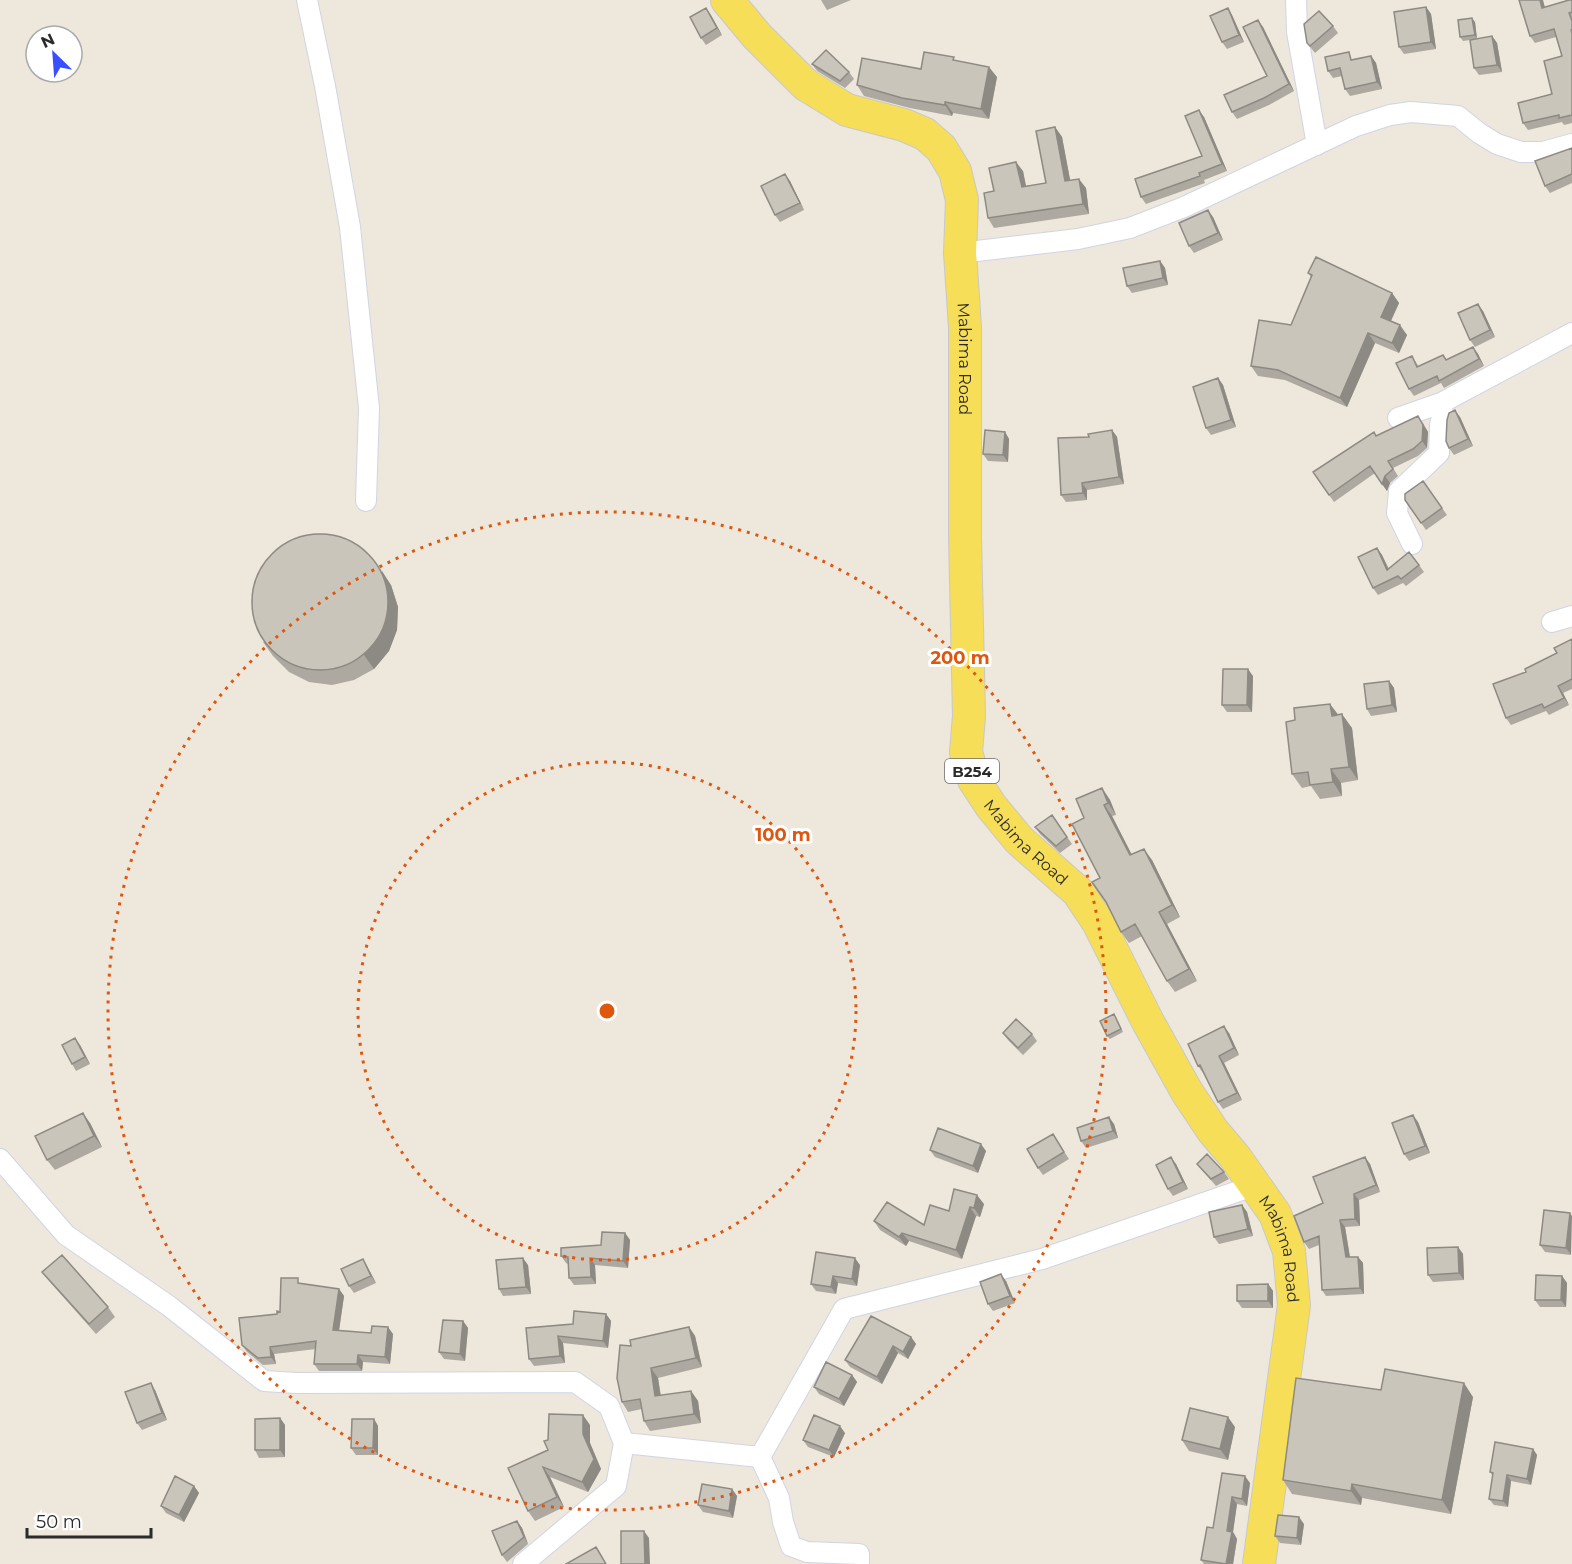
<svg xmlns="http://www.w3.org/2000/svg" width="1572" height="1564" font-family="Montserrat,sans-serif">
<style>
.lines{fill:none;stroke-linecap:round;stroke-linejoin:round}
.minor-casing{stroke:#d2d4e4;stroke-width:22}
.primary-casing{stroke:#c8c8c8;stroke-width:34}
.minor{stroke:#fff;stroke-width:20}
.primary{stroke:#f7de58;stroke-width:32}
.wall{fill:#ada9a1}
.shaded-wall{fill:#8d8a83}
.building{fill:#c9c5bb;stroke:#8d8a83;stroke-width:1.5}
.ring{fill:none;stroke:#df570e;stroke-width:3;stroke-dasharray:3 6}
.labels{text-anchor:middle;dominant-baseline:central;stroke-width:6;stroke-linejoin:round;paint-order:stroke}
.shield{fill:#fff;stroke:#6b6b6b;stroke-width:1.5}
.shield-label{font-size:15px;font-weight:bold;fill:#2b2b2b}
.street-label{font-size:16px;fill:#2b2b2b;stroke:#fff}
.centre{fill:#df570e;stroke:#fff;stroke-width:3}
.ring-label{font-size:18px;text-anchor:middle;font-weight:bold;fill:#df570e;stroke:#fff;stroke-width:6;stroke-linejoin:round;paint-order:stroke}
</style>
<rect width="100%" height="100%" fill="#ede7dc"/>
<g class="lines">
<defs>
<path id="minor" d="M307 0 325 86 350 227 369 408 366 501
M1296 0 1297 32 1317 145
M960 253 1078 239 1130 228 1184 207 1356 126 1390 115 1411 112 1458 116 1479 133 1497 144 1521 152H1543L1572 144
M1441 403 1572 333
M1398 418 1441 403 1443 413 1440 425 1439 453 1399 491 1397 513 1412 544
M1552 622 1572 616
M0 1159 66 1235 169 1306 264 1381 296 1383 575 1382 609 1406 624 1443
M760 1457 779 1498 783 1522 791 1546 807 1552 859 1554V1564
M523 1564 616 1486 624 1443 760 1457 844 1309 1042 1259 1256 1185"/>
<g id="primary">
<path id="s1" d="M727 0 757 36 806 85 847 110 904 125 925 134 941 148 955 171 962 200 960 253 965 327V536L969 716 966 752 974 780 991 806 1019 840 1078 892 1098 922 1148 1022 1187 1092 1213 1131 1235 1157 1275 1214 1289 1251 1294 1305 1259 1564"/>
</g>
</defs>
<!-- minor casing -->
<use href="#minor" class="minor-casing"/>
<!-- primary casing -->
<use href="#primary" class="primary-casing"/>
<!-- minor -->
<use href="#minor" class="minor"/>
<!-- primary -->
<use href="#primary" class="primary"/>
</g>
<!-- wall -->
<path class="wall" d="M821 0H851L827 10Z
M1572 0V123L1564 125 1562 122 1528 130 1523 123 1552 94 1562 56 1556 37 1535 43 1530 36 1545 7Z
M1426 7 1431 14 1436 49 1404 54 1399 47Z
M706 8 722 35 706 45 701 38Z
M1228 8 1232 15 1244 42 1227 49 1222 42Z
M1475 22 1477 39 1463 41 1460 37Z
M1333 26 1338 33 1315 53 1307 43Z
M1263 27 1294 91 1269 105 1237 119 1232 112 1267 76Z
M1492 36 1497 43 1502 72 1479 75 1474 68Z
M1371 56 1376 63 1382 89 1350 96 1345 89 1342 76 1333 78 1328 71 1354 59Z
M956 60 997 77 989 119 953 113 952 116 910 108 864 96 857 85Z
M812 64 849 72 854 79 845 88 817 71Z
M1204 117 1227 171 1204 180 1205 183 1146 204 1141 197 1202 156Z
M1055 127 1062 137 1070 180 1086 188 1089 214 994 228 988 218 994 191 1023 171 1026 186 1046 183Z
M1572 148V183L1550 193 1545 186Z
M790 181 804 210 780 222 775 215Z
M1213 217 1223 240 1194 253 1189 246Z
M1160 261 1165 268 1168 285 1132 293 1127 286Z
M1308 273 1392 293 1399 303 1391 321 1407 335 1399 353 1375 343 1347 407 1285 380 1258 376 1251 366 1291 325 1311 277Z
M1483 311 1495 337 1475 347 1470 340Z
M1473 347 1478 354 1484 366 1444 388 1441 383 1414 396 1409 389 1412 356 1419 367 1443 355 1446 360Z
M1218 378 1223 385 1236 427 1211 435 1206 428Z
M1460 417 1473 446 1454 455 1449 448Z
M1423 423 1428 432 1427 448 1418 456 1393 468 1398 476 1390 483 1387 491 1375 473 1334 502 1313 472 1376 436Z
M1112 430 1117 437 1124 484 1087 490V500L1066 502 1061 495 1089 437Z
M1005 432 1009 439 1008 462 988 461 983 454Z
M1423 481 1447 515 1426 530 1405 500Z
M1377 548 1382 555 1389 569 1419 565 1424 572 1406 586 1403 583 1378 595 1373 588Z
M391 585 398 607 397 630 389 651 374 669 354 680 332 685 309 682 289 672 273 656 263 642Z
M1572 639V689L1563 693 1569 705 1549 715 1546 711 1511 725 1506 718 1526 672 1557 653Z
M1253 676 1252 712H1227L1222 705Z
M1389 681 1394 688 1397 712 1371 716 1367 709Z
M1338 715 1352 728 1358 780 1341 783 1342 796 1320 799 1311 786 1302 788 1292 774Z
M1102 788 1110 800 1116 815 1112 816 1132 855 1152 860 1180 917 1167 924 1197 981 1175 992 1167 981 1142 936 1129 943 1121 932 1084 818Z
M1052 815 1072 844 1060 853 1040 834 1035 827Z
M1114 1014 1123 1032 1110 1039 1107 1036Z
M1003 1033 1032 1034 1037 1041 1023 1055 1008 1040Z
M1229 1033 1239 1055 1224 1063 1242 1100 1223 1109 1218 1102 1203 1073 1198 1066Z
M80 1045 90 1064 76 1071 72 1064Z
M1418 1122 1430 1153 1409 1161 1404 1154Z
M90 1123 102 1147 55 1170 47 1160Z
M1114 1124 1118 1138 1086 1148 1081 1141Z
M1057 1141 1069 1159 1043 1175 1038 1168Z
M930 1150 986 1151 978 1173 935 1157Z
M1176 1164 1188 1189 1173 1196 1168 1189Z
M1197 1164 1224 1172 1229 1179 1216 1186Z
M1370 1164 1380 1192 1359 1200 1360 1226 1345 1227 1350 1257H1358L1363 1263 1364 1294 1326 1296 1322 1290 1319 1245 1309 1249 1304 1242 1323 1203Z
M984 1204 980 1217 976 1216 962 1259 909 1241 906 1246 880 1230 874 1221 924 1225 949 1211Z
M1242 1205 1247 1212 1253 1236 1219 1244 1214 1237Z
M1544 1210 1571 1255 1545 1252 1540 1245Z
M625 1233 630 1240 628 1268 595 1265 596 1284 574 1285 569 1278 568 1264 566 1263 561 1256 601 1245Z
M1458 1247 1463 1254 1464 1280 1433 1282 1428 1275Z
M363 1259 367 1266 376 1283 354 1293 349 1286Z
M528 1265 531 1294 503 1296 499 1289Z
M860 1265 857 1286 838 1283 836 1294 816 1291 811 1284Z
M42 1272 108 1307 115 1317 96 1334 50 1282Z
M1562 1276 1567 1283 1566 1307H1540L1535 1300Z
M1006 1281 1015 1303 993 1311 988 1304Z
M302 1284 339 1289 344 1296 339 1331 393 1334 390 1364 363 1362 362 1371H319L314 1364 316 1349 274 1354 276 1364 263 1365 247 1352 242 1345 280 1312Z
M1268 1284 1273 1291V1308H1242L1237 1301Z
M606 1314 611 1321 608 1348 563 1343 565 1363 534 1366 529 1359 573 1324Z
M463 1321 468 1328 465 1361 444 1359 439 1352Z
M689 1327 695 1336 702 1367 658 1378 661 1396 691 1391 698 1401 701 1423 650 1431 644 1421 642 1409 628 1412 622 1402 631 1346Z
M911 1337 916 1344 908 1359 898 1353 882 1384 850 1367 845 1360Z
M852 1375 857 1382 844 1406 819 1394 814 1387Z
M155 1390 167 1420 142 1430 137 1423Z
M1381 1390 1473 1397 1451 1514 1362 1498 1361 1505 1292 1494 1283 1480Z
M280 1418 285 1425V1457L259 1458 255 1450Z
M374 1419 378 1426V1455H356L351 1448Z
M590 1425V1443L601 1469 588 1492 550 1477 564 1507 535 1521 528 1511 548 1450Z
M1235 1427 1228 1460 1189 1451 1182 1440Z
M845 1433 834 1457 808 1447 803 1440Z
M1533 1449 1537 1455 1531 1485 1511 1481 1508 1507 1494 1505 1489 1499 1493 1476 1490 1472Z
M1222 1473 1250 1483 1247 1506 1237 1504 1233 1532 1237 1539 1233 1564H1204L1201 1560 1213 1528Z
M194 1486 199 1493 184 1522 166 1513 161 1506Z
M732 1489 737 1496 733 1518 703 1512 698 1505Z
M517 1521 522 1528 528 1544 507 1562 502 1555Z
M1304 1524 1301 1545 1280 1543 1275 1536Z"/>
<!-- shaded-wall -->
<path class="shaded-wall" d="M1540 0H1543L1547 15 1542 8Z
M1426 7 1431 14 1436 49 1431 42Z
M706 8 711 15 722 35 717 28Z
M1228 8 1232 15 1244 42 1239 35Z
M1472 18 1475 22 1477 39 1475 35Z
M1258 20 1263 27 1294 91 1289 84Z
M1492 36 1497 43 1502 72 1497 65Z
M1371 56 1376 63 1382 89 1377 82Z
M989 67 997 77 989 119 981 109Z
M945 102 953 113 952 116 945 105Z
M1199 110 1204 117 1227 171 1222 164Z
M1055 127 1062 137 1072 190 1065 181Z
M1016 162 1023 171 1028 197 1022 187Z
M785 174 790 181 804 210 800 203Z
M1079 179 1086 188 1089 214 1083 204Z
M1208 210 1213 217 1223 240 1218 233Z
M1160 261 1165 268 1168 285 1163 278Z
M1392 293 1399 303 1388 327 1381 317Z
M1478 304 1483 311 1495 337 1490 330Z
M1400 325 1407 335 1399 353 1392 343Z
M1368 333 1375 343 1347 407 1340 398Z
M1473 347 1478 354 1484 366 1479 359Z
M1218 378 1223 385 1236 427 1231 420Z
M1455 410 1460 417 1473 446 1468 439Z
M1418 416 1428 432 1427 448 1422 441Z
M1112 430 1117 437 1124 484 1119 477Z
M1005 432 1009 439 1008 462 1003 455Z
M1385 476 1390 483 1387 491 1382 484Z
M1082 483 1087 490V500L1083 493Z
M1377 548 1382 555 1392 577 1387 570Z
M382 571 391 585 398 607 397 630 389 651 374 669 364 655Z
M1248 669 1253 676 1252 712 1247 705Z
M1389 681 1394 688 1397 712 1392 705Z
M1558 686 1563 693 1569 705 1564 698Z
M1330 704 1340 717 1332 716Z
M1342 714 1352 728 1358 780 1349 767Z
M1331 769 1341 783 1342 796 1333 782Z
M1102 788 1110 800 1116 815 1108 803Z
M1104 805 1112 816 1138 867 1130 855Z
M1144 849 1152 860 1180 917 1172 905Z
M1159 912 1167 924 1197 981 1189 969Z
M1224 1026 1229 1033 1239 1055 1234 1048Z
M75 1038 80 1045 90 1064 85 1057Z
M1219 1056 1224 1063 1242 1100 1237 1093Z
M83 1113 90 1123 102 1147 94 1136Z
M1413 1115 1418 1122 1430 1153 1425 1146Z
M1109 1117 1114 1124 1118 1138 1113 1131Z
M981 1144 986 1151 978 1173 973 1166Z
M1171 1157 1176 1164 1188 1189 1183 1182Z
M1365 1157 1370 1164 1380 1192 1376 1185Z
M1354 1194 1359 1200 1360 1226 1355 1219Z
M977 1195 984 1204 980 1217 974 1208Z
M1242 1205 1247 1212 1253 1236 1248 1229Z
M970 1207 976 1216 962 1259 956 1250Z
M1570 1213 1572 1216 1571 1255 1566 1248Z
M1340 1220 1345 1227 1351 1264 1346 1257Z
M625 1233 630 1240 628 1268 623 1261Z
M902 1233 909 1241 906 1246 899 1237Z
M1458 1247 1463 1254 1464 1280 1459 1273Z
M1358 1257 1363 1263 1364 1294 1360 1288Z
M523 1258 528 1265 531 1294 526 1287Z
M590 1258 595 1265 596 1284 591 1277Z
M855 1258 860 1265 857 1286 852 1279Z
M363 1259 367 1266 376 1283 371 1276Z
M1001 1274 1006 1281 1015 1303 1010 1296Z
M833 1276 838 1283 836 1294 831 1287Z
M1562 1276 1567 1283 1566 1307 1561 1300Z
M1268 1284 1273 1291V1308L1268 1301Z
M339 1289 344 1296 338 1337 333 1330Z
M606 1314 611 1321 608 1348 603 1341Z
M463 1321 468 1328 465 1361 460 1354Z
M388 1327 393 1334 390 1364 385 1357Z
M689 1327 695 1336 702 1367 696 1358Z
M558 1336 563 1343 565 1363 560 1356Z
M911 1337 916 1344 908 1359 903 1352Z
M893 1346 898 1353 882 1384 877 1377Z
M270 1347 274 1354 276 1364 271 1357Z
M358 1355 363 1362 362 1371 357 1364Z
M651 1368 658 1378 662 1406 655 1396Z
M852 1375 857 1382 844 1406 839 1399Z
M151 1383 155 1390 167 1420 162 1413Z
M1464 1383 1473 1397 1451 1514 1442 1500Z
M691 1391 698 1401 701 1423 694 1414Z
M583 1415 590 1425V1443L601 1469 588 1492 582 1482Z
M1228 1417 1235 1427 1228 1460 1220 1449Z
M280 1418 285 1425V1457L280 1450Z
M374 1419 378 1426V1455L373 1448Z
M840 1426 845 1433 834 1457 829 1450Z
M1533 1449 1537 1455 1531 1485 1527 1479Z
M543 1467 550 1477 564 1507 557 1497Z
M1507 1475 1511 1481 1508 1507 1503 1501Z
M1245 1476 1250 1483 1247 1506 1242 1499Z
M1352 1484 1362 1498 1361 1505 1351 1491Z
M194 1486 199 1493 184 1522 179 1515Z
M732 1489 737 1496 733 1518 729 1511Z
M1232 1497 1237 1504 1233 1532 1237 1539 1233 1564H1226L1227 1531Z
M1299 1517 1304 1524 1301 1545 1297 1538Z
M517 1521 522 1528 528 1544 524 1537Z
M644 1531 649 1538 650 1564H645Z"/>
<!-- building -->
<path class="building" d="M1519 0H1540L1542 8 1569 0H1572V12L1569 13 1572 21V29L1571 30 1572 33V115L1559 118V115L1523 123 1518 103 1552 94 1544 61 1562 56 1554 29 1530 36Z
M1426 7 1431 42 1399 47 1394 12Z
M706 8 717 28 701 38 690 17Z
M1228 8 1239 35 1222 42 1210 16Z
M1319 11 1333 26 1310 46 1307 43 1304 24Z
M1472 18 1475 35 1460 37 1458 20Z
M1258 20 1289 84 1264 98 1232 112 1224 95 1267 76 1243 27Z
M1492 36 1497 65 1474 68 1470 40Z
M826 50 849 72 840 81 812 64Z
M924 52 954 57 953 60 989 67 981 109 945 102V105L902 98 857 85 862 58 921 69Z
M1349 52 1351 60 1371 56 1377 82 1345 89 1340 68 1328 71 1325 57Z
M1199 110 1222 164 1199 173 1200 176 1141 197 1135 179 1202 156 1185 116Z
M1055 127 1065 181 1079 179 1083 204 988 218 984 193 994 191 989 168 1016 162 1022 187 1046 183 1036 131Z
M1572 148V174L1545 186 1535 161Z
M785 174 800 203 775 215 761 186Z
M1208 210 1218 233 1189 246 1179 223Z
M1316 257 1392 293 1381 317 1400 325 1392 343 1368 333 1340 398 1278 370 1251 366 1259 320 1291 325 1312 275 1308 273Z
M1160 261 1163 278 1127 286 1123 268Z
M1478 304 1490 330 1470 340 1458 313Z
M1473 347 1479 359 1439 381 1437 376 1409 389 1396 363 1412 356 1417 367 1443 355 1446 360Z
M1218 378 1231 420 1206 428 1193 387Z
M1455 410 1468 439 1449 448 1446 441 1447 420 1449 413Z
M1418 416 1423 425 1422 441 1413 449 1388 461 1393 469 1385 476 1382 484 1370 466 1329 495 1313 472 1374 432 1376 436Z
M985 430 1005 432 1003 455 983 454Z
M1112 430 1119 477 1082 483 1083 493 1061 495 1058 438 1089 437 1088 434Z
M1423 481 1442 508 1421 523 1405 500V494Z
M252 602a68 68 0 1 1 136 0a68 68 0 1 1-136 0Z
M1377 548 1387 570 1409 552 1419 565 1401 579 1398 576 1373 588 1358 557Z
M1572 639V679L1558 686 1564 698 1544 708 1542 704 1506 718 1493 684 1526 672 1525 669 1557 653 1554 648Z
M1223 669H1248L1247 705H1222Z
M1389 681 1392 705 1367 709 1364 684Z
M1330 704 1332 716 1342 714 1349 767 1331 769 1333 782 1310 785 1308 772 1292 774 1286 722 1295 720 1294 708Z
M1102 788 1108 803 1104 805 1130 855 1144 849 1172 905 1159 912 1189 969 1167 981 1135 924 1121 932 1106 902 1092 882 1100 878 1072 824 1084 818 1076 799Z
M1052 815 1067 837 1056 846 1035 827Z
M1114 1014 1121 1029 1107 1036 1100 1021Z
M1016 1019 1032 1034 1018 1048 1003 1033Z
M1224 1026 1234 1048 1219 1056 1237 1093 1218 1102 1200 1065 1198 1066 1188 1044Z
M75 1038 85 1057 72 1064 62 1045Z
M83 1113 94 1136 47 1160 35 1136Z
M1413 1115 1425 1146 1404 1154 1392 1123Z
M1109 1117 1113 1131 1081 1141 1077 1128Z
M938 1128 981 1144 973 1166 930 1150Z
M1053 1134 1064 1152 1038 1168 1027 1149Z
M1207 1154 1224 1172 1211 1179 1197 1164Z
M1171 1157 1183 1182 1168 1189 1156 1165Z
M1365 1157 1376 1185 1354 1194 1355 1219 1340 1220 1346 1257H1358L1360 1288 1322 1290 1319 1236 1304 1242 1294 1216 1323 1203 1313 1177Z
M954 1189 977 1195 974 1208 970 1207 956 1250 902 1233 899 1237 874 1221 887 1202 924 1225 930 1205 949 1211Z
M1242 1205 1248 1229 1214 1237 1209 1212Z
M1544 1210 1570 1213 1566 1248 1540 1245Z
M602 1232 625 1233 623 1261 590 1258 591 1277 569 1278 568 1257 561 1256V1248L601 1245Z
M1458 1247 1459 1273 1428 1275 1427 1248Z
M816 1252 855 1258 852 1279 833 1276 831 1287 811 1284Z
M62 1255 108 1307 89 1324 42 1272Z
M523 1258 526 1287 499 1289 496 1260Z
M363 1259 371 1276 349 1286 341 1269Z
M1001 1274 1010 1296 988 1304 980 1282Z
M1536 1275 1562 1276 1561 1300H1535Z
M281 1278H298V1283L339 1289 333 1330 371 1333 372 1326 388 1327 385 1357 358 1355 357 1364H314L316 1341 270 1347 271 1357 258 1358 242 1345 239 1318 277 1314V1311L280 1312Z
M1268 1284V1301H1237V1285Z
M574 1311 606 1314 603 1341 558 1336 560 1356 529 1359 526 1328 573 1324Z
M871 1316 911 1337 903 1352 893 1346 877 1377 845 1360Z
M443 1320 463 1321 460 1354 439 1352Z
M689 1327 696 1358 651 1368 655 1396 691 1391 694 1414 644 1421 640 1399 622 1402 617 1378 620 1345 631 1346 630 1340Z
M826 1362 852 1375 839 1399 814 1387Z
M1385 1369 1464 1383 1442 1500 1352 1484 1351 1491 1283 1480 1296 1378 1381 1390Z
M151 1383 162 1413 137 1423 125 1392Z
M1190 1408 1228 1417 1220 1449 1182 1440Z
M549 1414 583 1415V1434L594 1459 582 1482 543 1467 557 1497 528 1511 508 1468 548 1450 544 1441 548 1440Z
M814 1415 840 1426 829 1450 803 1440Z
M280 1418V1450H255V1419Z
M352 1419H374L373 1448H351Z
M1495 1442 1533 1449 1527 1479 1507 1475 1503 1501 1489 1499 1493 1473 1490 1472Z
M1222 1473 1245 1476 1242 1499 1232 1497 1227 1531 1232 1532 1226 1564 1201 1560 1207 1527 1213 1528Z
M175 1476 194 1486 179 1515 161 1506Z
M702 1484 732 1489 729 1511 698 1505Z
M1278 1515 1299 1517 1297 1538 1275 1536Z
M517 1521 524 1537 502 1555 492 1531Z
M621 1531H644L645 1564H621Z
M596 1547 606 1564H566Z"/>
<!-- distance rings -->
<g class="ring">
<circle cx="607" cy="1011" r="249"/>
<circle cx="607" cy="1011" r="499"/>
</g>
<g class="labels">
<!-- shield labels -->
<rect class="shield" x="945" y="759" width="54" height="24" rx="4.5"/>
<g class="shield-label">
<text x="972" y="771">B254</text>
</g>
<!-- street labels -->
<g class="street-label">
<text stroke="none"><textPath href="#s1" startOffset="483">Mabima Road</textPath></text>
<text stroke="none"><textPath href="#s1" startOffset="987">Mabima Road</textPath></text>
<text stroke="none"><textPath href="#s1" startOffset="1473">Mabima Road</textPath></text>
</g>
</g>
<circle cx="607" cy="1011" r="9" class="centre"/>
<g class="ring-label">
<text x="960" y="664">200 m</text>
<text x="783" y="841">100 m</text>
</g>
<!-- north arrow -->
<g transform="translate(54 54) rotate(335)"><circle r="28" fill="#ffffff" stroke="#aaaaaa" stroke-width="1.5"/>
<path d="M0-4.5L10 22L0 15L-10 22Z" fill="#384eff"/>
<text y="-9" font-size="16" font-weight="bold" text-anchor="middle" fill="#2b2b2b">N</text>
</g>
<!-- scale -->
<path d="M27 1528v9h124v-9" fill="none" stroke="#2b2b2b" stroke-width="3"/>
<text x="36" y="1528" font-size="18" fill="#2b2b2b" stroke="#ffffff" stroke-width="4.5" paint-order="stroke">50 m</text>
</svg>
